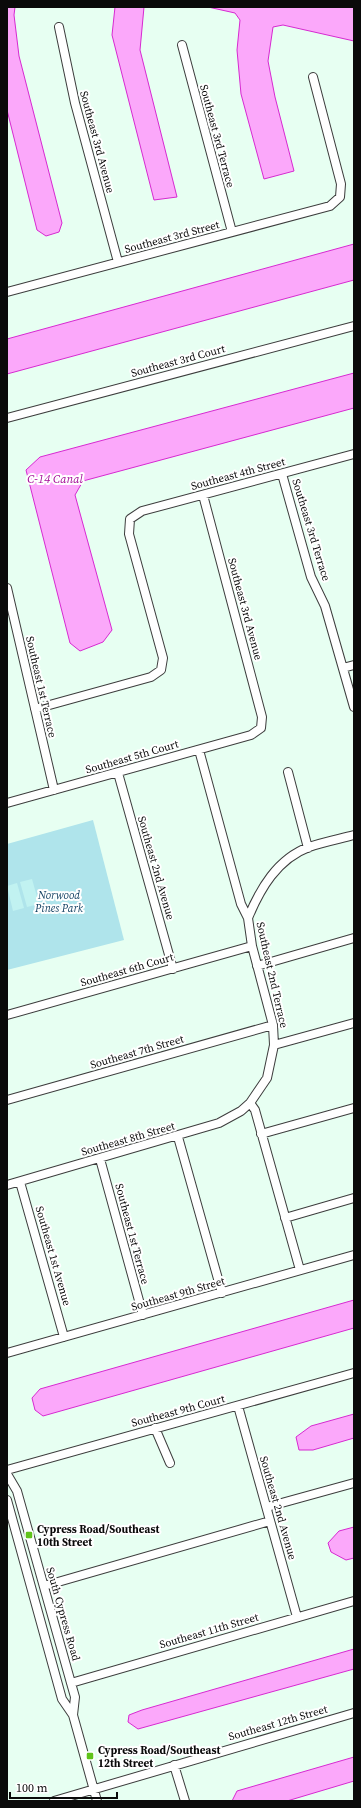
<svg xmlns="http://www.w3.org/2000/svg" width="361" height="1808" font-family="'Source Serif 4',serif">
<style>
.green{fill:#afe4eb}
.pitch{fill:#c1f2f1}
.water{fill:#fba8fa;stroke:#d729d1}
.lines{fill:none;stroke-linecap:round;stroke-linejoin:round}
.minor-casing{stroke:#3d3d3d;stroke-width:10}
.minor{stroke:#fff;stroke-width:8}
.poi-dot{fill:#5fc31a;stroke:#fff;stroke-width:1.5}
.labels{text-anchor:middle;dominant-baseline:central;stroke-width:4;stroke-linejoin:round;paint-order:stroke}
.street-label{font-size:11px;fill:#0a0a0a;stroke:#fff}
.park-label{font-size:11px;font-style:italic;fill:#174465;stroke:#fff}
.poi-label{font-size:11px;font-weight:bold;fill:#0a0a0a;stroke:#fff;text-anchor:start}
.water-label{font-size:12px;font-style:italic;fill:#a30c98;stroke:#fff}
</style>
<rect width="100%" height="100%" fill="#e7fff2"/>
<!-- green -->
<path class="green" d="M93 820 124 940 7 970V844Z"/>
<!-- pitch -->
<path class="pitch" d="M32 879 39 904 27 907 20 882Z
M17 883 24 908 13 911 7 886Z"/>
<!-- water -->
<path class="water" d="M7 7H15L14 15 19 56 62 223 59 232 46 236 37 230 7 110Z
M115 7H144L140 50 177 197 154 200 112 35Z
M208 7H354V41L283 25 273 27 268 61 275 97 294 171 264 179 241 94 237 50 240 20 235 13Z
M354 244V280L7 374V339Z
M354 373V408L83 481 75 495 112 630 103 642 80 651 70 643 26 470 40 457Z
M354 1300V1328L43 1416 35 1410 32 1398 40 1389Z
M354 1414V1438L313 1450H299L296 1437 311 1426Z
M354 1527V1558L346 1560 331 1552 328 1543 339 1531Z
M354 1649V1669L138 1729 128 1722 129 1715 142 1710Z
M354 1757V1781L287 1801H232L237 1791Z"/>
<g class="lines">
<defs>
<path id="minor" d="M59 27 75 103 118 262
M182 45 232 232
M7 292 330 206 340 197 341 184 313 77
M7 418 354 326
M282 474 311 577 325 606 354 707
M7 588 54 790
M343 668 354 665
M35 709 151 677 161 670 163 658 129 534 130 519 142 511 354 454
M288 772 308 848
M118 773 173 969
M7 803 251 735 261 728 262 717 203 495
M248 918C260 889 277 859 309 847 323 842 339 839 354 835
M257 966 354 938
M7 1015 252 946
M274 1045 354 1023
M7 1100 273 1025
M250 1103 255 1110 300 1270
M261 1134 354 1108
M178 1137 222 1293
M100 1159 143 1315
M20 1182 64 1337
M7 1185 219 1123 241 1111 250 1103 267 1078 274 1045 273 1025 252 946 248 918 241 904 199 750
M285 1218 354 1198
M7 1353 354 1255
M238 1406 297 1617
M155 1428 170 1463
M7 1470 354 1373
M7 1474 17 1491 71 1683 75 1697 73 1715
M7 1500 62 1699 73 1715 97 1801
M267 1507 354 1483
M44 1586 270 1521
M71 1683 354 1601
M174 1765 185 1801
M54 1801 354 1713"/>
</defs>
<!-- minor casing -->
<use href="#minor" class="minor-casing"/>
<!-- minor -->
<use href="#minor" class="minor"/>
</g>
<!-- markers -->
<g class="poi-dot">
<rect x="25" y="1531" width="8" height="8" rx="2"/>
<rect x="86" y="1752" width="8" height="8" rx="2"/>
</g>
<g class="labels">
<!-- street labels -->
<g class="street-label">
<text transform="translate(217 136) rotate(75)">Southeast 3rd Terrace</text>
<text transform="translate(97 142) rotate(75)">Southeast 3rd Avenue</text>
<text transform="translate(172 237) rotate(-15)">Southeast 3rd Street</text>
<text transform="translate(178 361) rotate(-15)">Southeast 3rd Court</text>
<text transform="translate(238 474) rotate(-15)">Southeast 4th Street</text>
<text transform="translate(311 530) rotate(73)">Southeast 3rd Terrace</text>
<text transform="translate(245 609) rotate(75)">Southeast 3rd Avenue</text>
<text transform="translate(41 687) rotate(77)">Southeast 1st Terrace</text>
<text transform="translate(132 757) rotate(-16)">Southeast 5th Court</text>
<text transform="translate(156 868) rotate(74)">Southeast 2nd Avenue</text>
<text transform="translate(127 970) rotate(-16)">Southeast 6th Court</text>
<text transform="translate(272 975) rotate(77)">Southeast 2nd Terrace</text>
<text transform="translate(137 1052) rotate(-16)">Southeast 7th Street</text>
<text transform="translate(128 1139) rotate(-16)">Southeast 8th Street</text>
<text transform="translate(132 1234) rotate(75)">Southeast 1st Terrace</text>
<text transform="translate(53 1256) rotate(74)">Southeast 1st Avenue</text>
<text transform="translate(178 1294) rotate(-16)">Southeast 9th Street</text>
<text transform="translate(178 1411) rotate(-15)">Southeast 9th Court</text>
<text transform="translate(278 1508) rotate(74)">Southeast 2nd Avenue</text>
<text transform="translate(63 1614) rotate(74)">South Cypress Road</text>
<text transform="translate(209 1631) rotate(-16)">Southeast 11th Street</text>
<text transform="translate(278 1723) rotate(-16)">Southeast 12th Street</text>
</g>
<!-- park labels -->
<g class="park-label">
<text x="59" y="895">Norwood<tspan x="59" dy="13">Pines Park</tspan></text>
</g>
<!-- poi labels -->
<g class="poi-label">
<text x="37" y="1529">Cypress Road/Southeast<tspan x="37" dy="13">10th Street</tspan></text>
<text x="98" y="1750">Cypress Road/Southeast<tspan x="98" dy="13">12th Street</tspan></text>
</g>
<!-- water labels -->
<g class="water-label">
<text x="55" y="479">C-14 Canal</text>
</g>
</g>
<!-- border -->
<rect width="361" height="1808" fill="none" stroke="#0a0a0a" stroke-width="16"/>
<!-- scale -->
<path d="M10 1792v6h107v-6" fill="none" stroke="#0a0a0a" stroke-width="2"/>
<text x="16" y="1792" font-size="12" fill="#0a0a0a" stroke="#ffffff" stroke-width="3" paint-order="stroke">100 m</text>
</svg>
